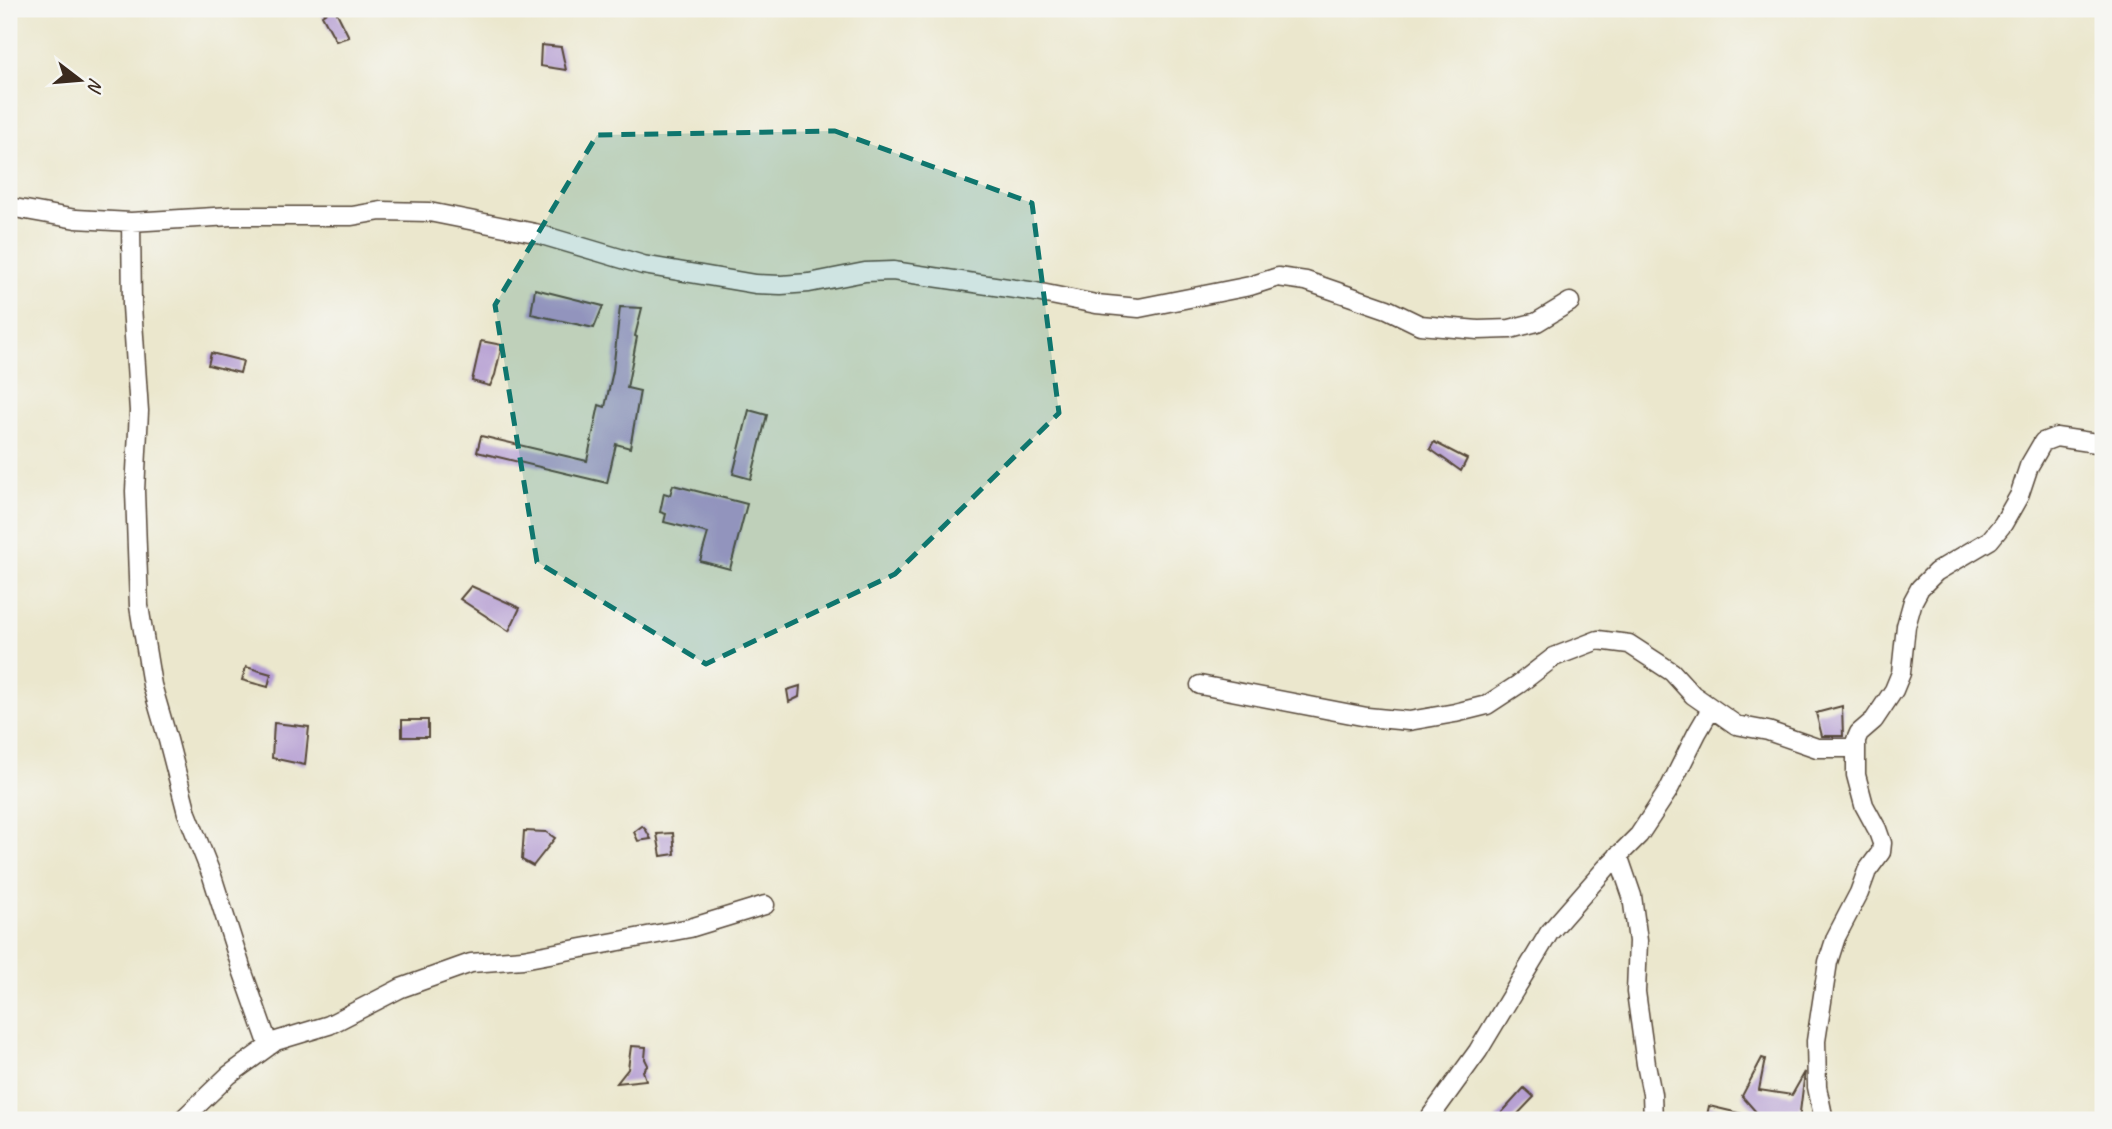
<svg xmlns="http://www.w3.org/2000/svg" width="2112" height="1129" font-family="Caveat,sans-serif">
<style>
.building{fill:#b39bd1}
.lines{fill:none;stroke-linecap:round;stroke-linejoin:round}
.street-casing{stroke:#554638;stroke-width:21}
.street{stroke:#fff;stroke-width:18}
.marked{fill:#0f766e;fill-opacity:0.2;stroke:#0f766e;stroke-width:5;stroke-dasharray:14 9;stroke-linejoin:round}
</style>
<rect width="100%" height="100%" fill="#f6f6f2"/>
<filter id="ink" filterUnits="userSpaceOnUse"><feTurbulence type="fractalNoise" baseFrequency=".0143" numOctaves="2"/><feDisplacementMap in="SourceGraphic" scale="14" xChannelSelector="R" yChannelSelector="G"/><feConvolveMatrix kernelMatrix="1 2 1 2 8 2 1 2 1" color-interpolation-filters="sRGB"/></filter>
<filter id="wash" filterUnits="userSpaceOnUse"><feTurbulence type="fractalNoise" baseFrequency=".00686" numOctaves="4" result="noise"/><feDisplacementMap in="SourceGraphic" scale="28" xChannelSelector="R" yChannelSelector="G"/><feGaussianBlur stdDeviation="1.57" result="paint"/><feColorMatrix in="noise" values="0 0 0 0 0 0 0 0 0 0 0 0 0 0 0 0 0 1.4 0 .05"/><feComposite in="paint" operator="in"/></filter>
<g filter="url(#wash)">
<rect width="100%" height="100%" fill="#ebe7cd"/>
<g id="blocks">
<!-- building -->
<path class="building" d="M331 9H335L349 37 336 41 322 15Z
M541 45 561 47 566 70 540 66Z
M535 289 603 306 594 328 531 314Z
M620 307 642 308 635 336 637 337 627 388 640 391 630 448 616 444 607 483 477 452 481 436 587 461 599 405 605 407 613 371Z
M481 341 502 345 495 375 490 386 472 381Z
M211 353 243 361 240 373 208 365Z
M749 410 767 415 751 479 733 474Z
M1434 442 1467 459 1461 471 1430 449Z
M673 485 747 504 730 569 700 561 708 533 664 522 666 514 660 512 664 493 670 495Z
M471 586 520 608 509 631 460 599Z
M246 667 271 674 268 687 242 680Z
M800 686 799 697 789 702 787 690Z
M1842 706 1843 736H1822L1816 713Z
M402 720H428V737H402Z
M274 723 309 727 305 765 272 758Z
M642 826 646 830 651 839 638 841 634 832Z
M524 831 546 832 555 838 533 866 522 860Z
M673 833 675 854 661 856 657 834Z
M631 1046 646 1047 645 1059 648 1065 643 1071 646 1080 617 1083 628 1069Z
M1762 1058 1765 1059 1759 1090 1792 1095 1805 1072 1799 1120H1763L1742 1096Z
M1524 1088 1534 1097 1512 1120H1495Z
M1709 1106 1747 1115 1746 1120H1706Z"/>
</g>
</g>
<g filter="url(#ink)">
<use href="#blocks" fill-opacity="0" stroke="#554638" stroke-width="2"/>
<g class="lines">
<defs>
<path id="street" d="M9 207 76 219 131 222 231 216H352L381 211 429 212 535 233 643 265 755 284 781 285 809 283 865 272 893 271 1036 292 1096 304 1139 308 1250 286 1278 277 1306 281 1387 309 1420 325 1478 330 1510 329 1537 322 1570 302
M131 222 132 306 139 411 135 491 139 606 152 685 168 740 187 813 212 876 241 967 269 1046
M1200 685 1367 717 1409 721 1455 713 1487 705 1519 684 1554 657 1598 640 1629 644 1672 672 1693 695 1736 725 1768 731 1817 748H1856
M1618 855 1632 896 1638 941 1636 992 1646 1064 1652 1094 1653 1120
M182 1120 229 1075 276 1041 329 1025 401 988 471 963 523 959 690 928 765 905
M1428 1120 1478 1051 1549 933 1606 868 1639 835 1668 791 1697 733 1711 709
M1824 1120 1817 1087 1816 1041 1828 962 1836 937 1859 893 1867 871 1881 852 1882 843 1877 829 1864 805 1856 775V740L1859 733 1874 720 1894 690 1901 673 1906 626 1913 601 1920 588 1936 572 1990 540 2003 524 2019 496 2029 466 2043 442 2056 437 2103 444"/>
</defs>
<!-- street casing -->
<use href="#street" class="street-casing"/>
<!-- street -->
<use href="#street" class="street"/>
</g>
</g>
<!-- marked area -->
<path class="marked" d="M835 131 1032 203 1059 413 895 574 706 664 537 562 495 305 597 135Z"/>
<!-- margin -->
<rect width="2112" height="1129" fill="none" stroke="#f6f6f2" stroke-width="35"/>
<!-- north arrow -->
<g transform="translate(80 80) rotate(106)" stroke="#f6f6f2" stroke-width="5" paint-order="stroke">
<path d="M0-5L12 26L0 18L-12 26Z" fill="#3b2a1e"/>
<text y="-10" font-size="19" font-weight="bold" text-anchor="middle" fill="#3b2a1e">N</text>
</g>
</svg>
